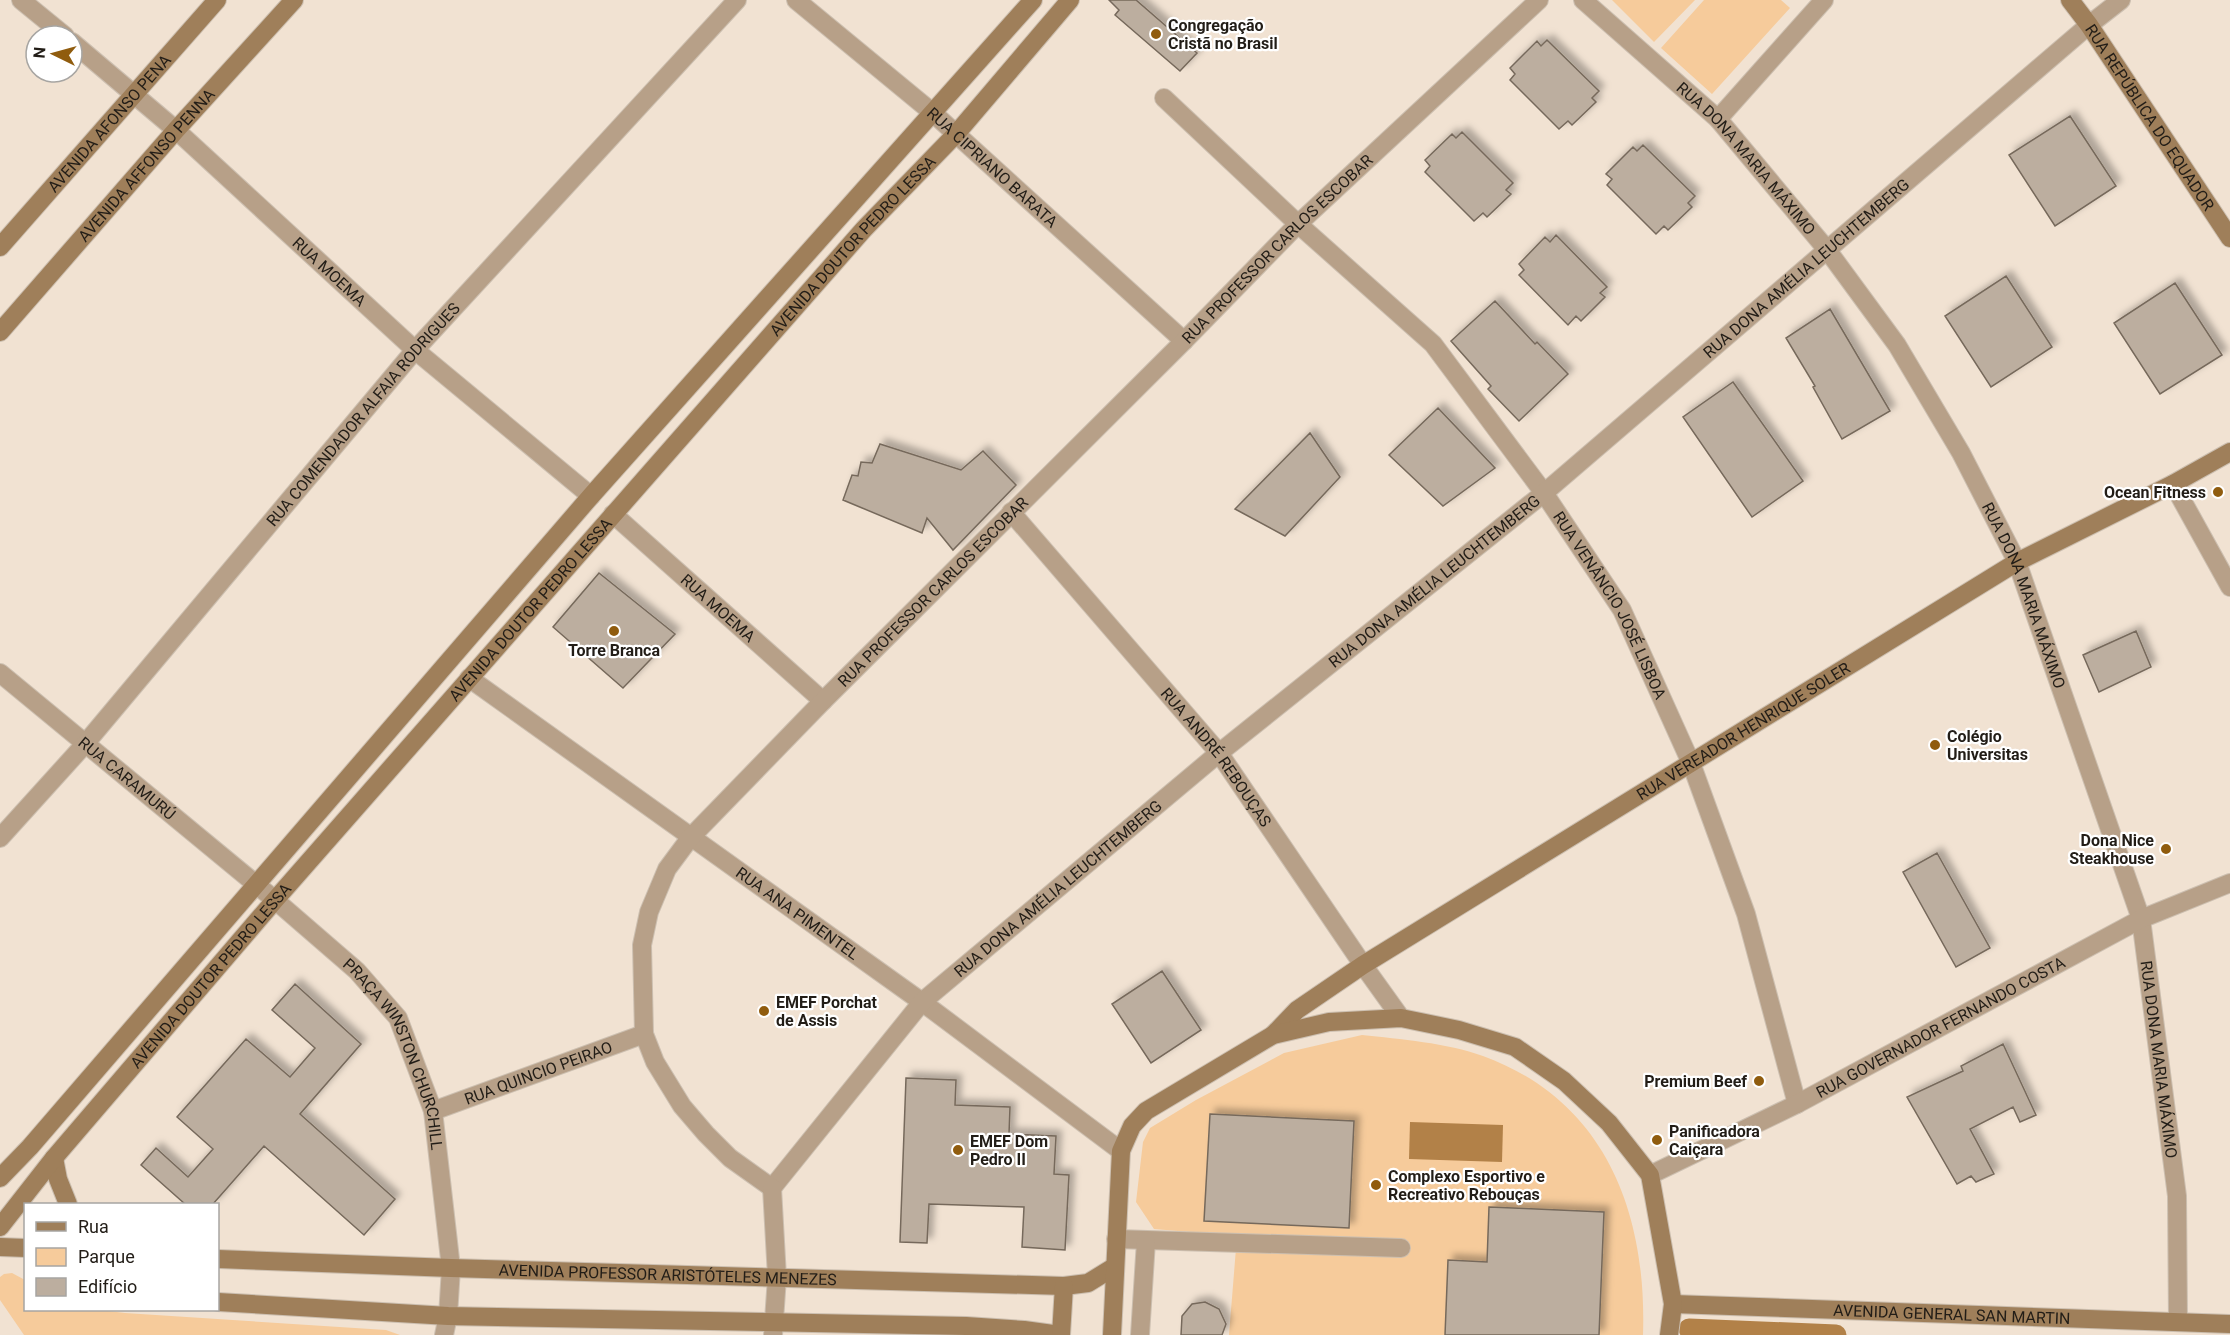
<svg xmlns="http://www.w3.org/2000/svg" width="2230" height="1335" font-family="Roboto,sans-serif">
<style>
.green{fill:#f6cb9b}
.water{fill:#b28148}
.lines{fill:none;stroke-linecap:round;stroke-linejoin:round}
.canal{stroke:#b28148;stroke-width:21}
.building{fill:#bcae9f;stroke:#76695b;stroke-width:1.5;filter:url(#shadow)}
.street-casing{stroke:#ccbfb0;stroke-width:20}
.secondary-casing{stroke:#ccbfb0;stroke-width:20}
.street{stroke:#b7a088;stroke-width:18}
.secondary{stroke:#9f7f5a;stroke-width:18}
.poi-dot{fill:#905c0e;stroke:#fff;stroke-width:2}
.labels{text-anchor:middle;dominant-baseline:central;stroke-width:4.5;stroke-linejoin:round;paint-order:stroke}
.poi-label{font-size:16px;font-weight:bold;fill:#221d17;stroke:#fff;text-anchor:start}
.street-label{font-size:16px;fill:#221d17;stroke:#fff}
</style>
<defs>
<filter id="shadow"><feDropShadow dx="5.5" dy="-5.5" stdDeviation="3" flood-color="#0004"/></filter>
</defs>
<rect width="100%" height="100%" fill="#f1e2d2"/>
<!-- green -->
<path class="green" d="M1612 0H1695L1654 42Z
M1704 0H1781L1790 8 1712 94 1661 48Z
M1362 1035C1400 1039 1447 1043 1483 1056 1606 1101 1647 1213 1643 1335H1229L1237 1236 1154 1229 1136 1202 1143 1142 1150 1128 1196 1100 1284 1053Z
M12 1273 25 1280 26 1310H100L125 1313 386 1330 400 1335H24L0 1300V1277L4 1274Z"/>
<!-- water -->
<path class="water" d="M1410 1122 1503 1125 1502 1162 1409 1159Z"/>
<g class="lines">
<!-- canal -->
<path class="canal" d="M1689 1329 1836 1335"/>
</g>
<!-- building -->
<path class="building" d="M1109 0H1136L1197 53 1180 71 1115 15 1119 10Z
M1547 40 1599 91 1592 98 1596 102 1572 125 1568 121 1559 129 1510 80 1515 74 1510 68 1537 41 1541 46Z
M2070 116 2116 186 2055 226 2009 155Z
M1462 132 1513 183 1506 190 1511 194 1487 217 1483 213 1474 221 1425 172 1430 166 1425 160 1452 134 1456 138Z
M1643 145 1695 196 1688 203 1692 207 1668 230 1664 226 1656 234 1607 185 1612 179 1606 174 1633 147 1637 151Z
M1556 235 1607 287 1600 293 1605 297 1581 321 1576 316 1568 325 1519 275 1524 270 1519 264 1545 237 1550 242Z
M2006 276 2052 347 1991 387 1945 316Z
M2175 283 2222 355 2160 394 2114 323Z
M1495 301 1535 344 1537 342 1568 374 1519 421 1488 389 1491 386 1451 341Z
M1830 309 1890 411 1842 439 1813 387 1815 386 1786 338Z
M1733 382 1803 481 1752 517 1683 417Z
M1438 408 1495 468 1443 506 1389 455Z
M1310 433 1340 477 1285 536 1235 509Z
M880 444 961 470 983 451 1016 485 953 550 927 518 922 533 843 500 852 475 858 476 861 462 872 463Z
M599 573 675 634 623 688 553 627Z
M2136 631 2151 667 2099 692 2083 655Z
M1937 853 1990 948 1956 967 1903 872Z
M1162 971 1201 1030 1151 1063 1112 1004Z
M295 984 361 1044 300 1114 395 1199 364 1235 264 1146 213 1204H185L141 1165 156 1148 188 1177 213 1149 177 1117 246 1039 290 1077 315 1048 272 1010Z
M2003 1044 2036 1115 2020 1122 2013 1107 1970 1129 1994 1174 1976 1182 1971 1176 1957 1184 1907 1097 1963 1071 1961 1066Z
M906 1078 956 1080 955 1105 1010 1107 1009 1134 1056 1136 1054 1174 1069 1175 1065 1250 1022 1247 1024 1207 929 1204 927 1243 900 1242Z
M1210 1114 1354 1121 1349 1228 1204 1221Z
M1489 1207 1604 1212 1599 1335H1445L1448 1260 1487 1262Z
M1205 1302 1219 1309 1226 1324 1222 1335H1181L1182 1316 1192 1304Z"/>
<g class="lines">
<defs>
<g id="street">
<path d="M21 0 65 36"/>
<path id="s1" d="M796 0 933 113 1184 341"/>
<path id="s2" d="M1583 0 1718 119 1828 251 1897 345 1961 453 2017 562 2141 919 2177 1196 2178 1322"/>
<path id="s3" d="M72 42 176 130 415 350 591 496"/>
<path id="s4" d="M1164 98 1298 224 1433 344 1544 493 1622 610 1691 763 1746 914 1797 1104"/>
<path d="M1718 119 1824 0"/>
<path d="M2173 484 2230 587"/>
<path id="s5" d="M1011 512 1219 753 1363 965 1401 1018"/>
<path id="s6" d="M613 514 823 701"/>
<path id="s7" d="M0 673 275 900 357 971 398 1018 433 1111 451 1268 448 1316 444 1335"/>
<path id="s8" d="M469 678 922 1002 1121 1151"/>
<path id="s9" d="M0 838 85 744 415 350 737 0"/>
<path id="s10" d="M433 1111 644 1034"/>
<path id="s11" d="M1650 1175 1797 1104 2141 919 2230 883"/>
<path id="s12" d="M772 1188 922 1002 1219 753 1544 493 2089 25 2121 0"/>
<path id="s13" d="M772 1188 730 1158 706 1134 682 1106 655 1062 644 1034 642 945 649 912 667 869 690 838 823 701 1184 341 1298 224 1539 0"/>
<path d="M772 1188 777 1277 773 1335"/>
<path d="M1116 1239 1401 1248"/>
<path d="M1140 1335 1146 1241"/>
</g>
<g id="secondary">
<path id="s14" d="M2070 0 2089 25 2230 238"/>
<path id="s15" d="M0 247 217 0"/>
<path id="s16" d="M0 332 176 130 294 0"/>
<path id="s17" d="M1273 1035 1297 1010 1363 965 2017 562 2173 484 2230 452"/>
<path d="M54 1158 58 1179 68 1204"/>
<path d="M0 1178 30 1147 591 496 1033 0"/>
<path id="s18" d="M0 1227 54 1158 275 900 864 229 956 134 1070 0"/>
<path d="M0 1247 26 1248"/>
<path id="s19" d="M218 1259 451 1268 1064 1286 1088 1283 1114 1267"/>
<path d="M218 1302 448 1316 966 1326 1024 1330 1060 1335"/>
<path id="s20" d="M1673 1304 2230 1324"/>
<path d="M1061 1335 1064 1286"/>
<path d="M1112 1335 1121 1151 1132 1126 1146 1111 1273 1035 1329 1022 1401 1018 1459 1030 1515 1047 1564 1081 1609 1123 1650 1175 1673 1304 1669 1335"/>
</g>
</defs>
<!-- street casing -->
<use href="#street" class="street-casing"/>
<!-- secondary casing -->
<use href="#secondary" class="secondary-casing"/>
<!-- street -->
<use href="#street" class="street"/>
<!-- secondary -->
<use href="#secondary" class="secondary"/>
</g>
<!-- markers -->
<g class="poi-dot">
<circle cx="1156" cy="34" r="6"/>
<circle cx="2218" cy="492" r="6"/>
<circle cx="614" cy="631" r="6"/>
<circle cx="1935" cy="745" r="6"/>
<circle cx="2166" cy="849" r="6"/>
<circle cx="764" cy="1011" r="6"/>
<circle cx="1759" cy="1081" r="6"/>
<circle cx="1657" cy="1140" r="6"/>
<circle cx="958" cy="1150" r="6"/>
<circle cx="1376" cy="1185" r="6"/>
</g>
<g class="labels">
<!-- poi labels -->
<g class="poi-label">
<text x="1168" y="25">Congregação<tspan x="1168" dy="18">Cristã no Brasil</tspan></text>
<text x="2206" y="492" text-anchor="end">Ocean Fitness</text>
<text x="614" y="650" text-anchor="middle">Torre Branca</text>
<text x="1947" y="736">Colégio<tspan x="1947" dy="18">Universitas</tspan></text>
<text x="2154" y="840" text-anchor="end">Dona Nice<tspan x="2154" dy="18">Steakhouse</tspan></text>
<text x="776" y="1002">EMEF Porchat<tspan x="776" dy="18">de Assis</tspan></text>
<text x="1747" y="1081" text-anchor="end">Premium Beef</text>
<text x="1669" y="1131">Panificadora<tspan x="1669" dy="18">Caiçara</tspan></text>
<text x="970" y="1141">EMEF Dom<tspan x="970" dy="18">Pedro II</tspan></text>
<text x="1388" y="1176">Complexo Esportivo e<tspan x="1388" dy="18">Recreativo Rebouças</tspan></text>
</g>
<!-- street labels -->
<g class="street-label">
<text stroke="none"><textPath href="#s14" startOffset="142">RUA REPÚBLICA DO EQUADOR</textPath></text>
<text stroke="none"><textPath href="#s15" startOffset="165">AVENIDA AFONSO PENA</textPath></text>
<text stroke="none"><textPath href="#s2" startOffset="228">RUA DONA MARIA MÁXIMO</textPath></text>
<text stroke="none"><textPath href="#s16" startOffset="222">AVENIDA AFFONSO PENNA</textPath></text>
<text stroke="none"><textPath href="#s1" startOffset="258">RUA CIPRIANO BARATA</textPath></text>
<text stroke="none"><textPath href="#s18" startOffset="1300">AVENIDA DOUTOR PEDRO LESSA</textPath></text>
<text stroke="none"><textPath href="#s13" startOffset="1244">RUA PROFESSOR CARLOS ESCOBAR</textPath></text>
<text stroke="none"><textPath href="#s12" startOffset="1388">RUA DONA AMÉLIA LEUCHTEMBERG</textPath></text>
<text stroke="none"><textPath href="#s3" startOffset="345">RUA MOEMA</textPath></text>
<text stroke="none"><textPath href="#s9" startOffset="558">RUA COMENDADOR ALFAIA RODRIGUES</textPath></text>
<text stroke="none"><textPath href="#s12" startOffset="902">RUA DONA AMÉLIA LEUCHTEMBERG</textPath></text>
<text stroke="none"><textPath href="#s13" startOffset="758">RUA PROFESSOR CARLOS ESCOBAR</textPath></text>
<text stroke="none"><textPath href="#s2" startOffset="750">RUA DONA MARIA MÁXIMO</textPath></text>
<text stroke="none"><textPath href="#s4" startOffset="681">RUA VENÂNCIO JOSÉ LISBOA</textPath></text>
<text stroke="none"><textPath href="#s6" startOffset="141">RUA MOEMA</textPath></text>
<text stroke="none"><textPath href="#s18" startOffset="814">AVENIDA DOUTOR PEDRO LESSA</textPath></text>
<text stroke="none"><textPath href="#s17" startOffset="561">RUA VEREADOR HENRIQUE SOLER</textPath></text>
<text stroke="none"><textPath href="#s5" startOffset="320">RUA ANDRÉ REBOUÇAS</textPath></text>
<text stroke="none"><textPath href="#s7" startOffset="165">RUA CARAMURÚ</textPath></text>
<text stroke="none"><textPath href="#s12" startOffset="416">RUA DONA AMÉLIA LEUCHTEMBERG</textPath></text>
<text stroke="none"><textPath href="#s8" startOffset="404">RUA ANA PIMENTEL</textPath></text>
<text stroke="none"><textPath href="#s18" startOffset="328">AVENIDA DOUTOR PEDRO LESSA</textPath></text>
<text stroke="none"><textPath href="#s11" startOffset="326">RUA GOVERNADOR FERNANDO COSTA</textPath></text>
<text stroke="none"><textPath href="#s7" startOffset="558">PRAÇA WINSTON CHURCHILL</textPath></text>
<text stroke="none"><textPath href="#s2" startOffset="1236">RUA DONA MARIA MÁXIMO</textPath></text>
<text stroke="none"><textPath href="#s10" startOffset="112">RUA QUINCIO PEIRAO</textPath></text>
<text stroke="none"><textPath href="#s19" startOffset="450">AVENIDA PROFESSOR ARISTÓTELES MENEZES</textPath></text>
<text stroke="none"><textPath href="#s20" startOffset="279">AVENIDA GENERAL SAN MARTIN</textPath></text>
</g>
</g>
<!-- legend -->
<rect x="24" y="1203" width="195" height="108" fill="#ffffff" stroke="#a7a5a2" stroke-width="1.5"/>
<rect x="36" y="1222" width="30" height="9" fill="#9f7f5a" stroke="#a7a5a2" stroke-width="1.5"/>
<text x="78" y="1233" font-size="18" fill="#221d17">Rua</text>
<rect x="36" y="1248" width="30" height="18" fill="#f6cb9b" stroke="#a7a5a2" stroke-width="1.5"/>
<text x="78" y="1263" font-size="18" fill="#221d17">Parque</text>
<rect x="36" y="1278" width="30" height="18" fill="#bcae9f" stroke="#a7a5a2" stroke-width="1.5"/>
<text x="78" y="1293" font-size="18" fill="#221d17">Edifício</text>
<!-- north arrow -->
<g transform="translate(54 54) rotate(275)"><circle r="28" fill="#ffffff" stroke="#a7a5a2" stroke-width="1.5"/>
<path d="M0-4.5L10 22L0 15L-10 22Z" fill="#905c0e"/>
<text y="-9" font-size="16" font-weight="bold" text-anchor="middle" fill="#221d17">N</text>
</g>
</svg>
